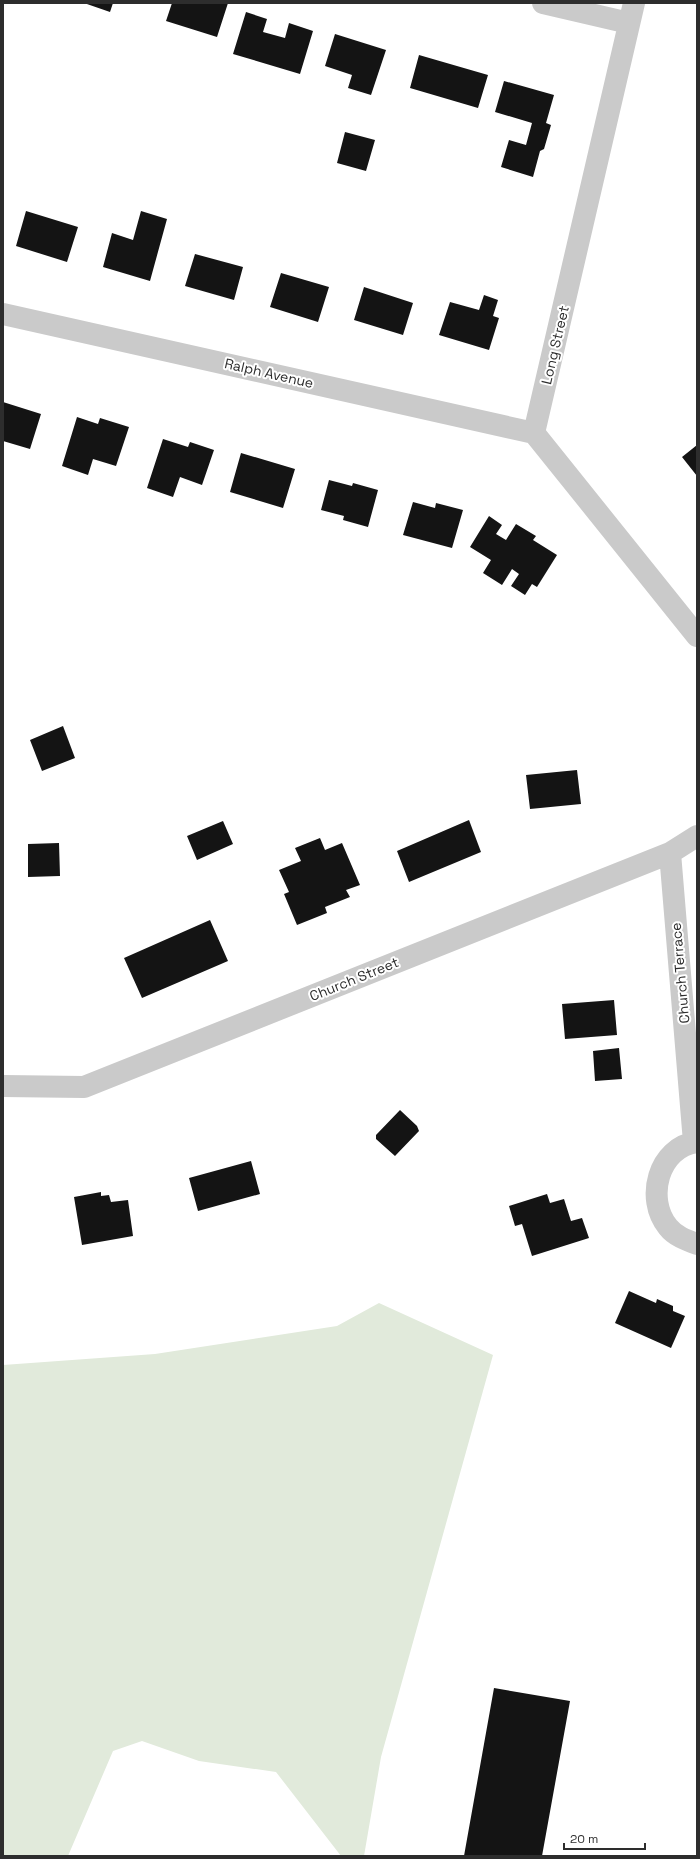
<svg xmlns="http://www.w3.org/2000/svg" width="700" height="1859" font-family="'Space Grotesk',sans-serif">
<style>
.green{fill:#e1eadb}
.building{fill:#141414}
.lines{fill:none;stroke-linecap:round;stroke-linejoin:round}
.minor{stroke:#cacaca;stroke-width:22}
.labels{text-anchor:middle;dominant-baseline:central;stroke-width:4;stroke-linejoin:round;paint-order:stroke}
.street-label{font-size:14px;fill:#2d2d2d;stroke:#fff}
</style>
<rect width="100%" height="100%" fill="#fff"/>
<!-- green -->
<path class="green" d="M379 1303 493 1355 381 1757 364 1856H341L276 1772 199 1761 142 1741 113 1751 68 1856H3V1365L155 1354 337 1326Z"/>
<!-- building -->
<path class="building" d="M84 3H113L110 12Z
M172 3H228L217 37 166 21Z
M246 12 267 19 263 32 285 38 289 23 313 31 300 74 233 54Z
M335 34 386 50 371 95 348 88 352 75 325 66Z
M419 55 488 75 478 108 410 88Z
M504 81 554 95 546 123 551 125 544 149 540 151 533 177 501 167 509 140 526 145 532 123 495 112Z
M345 132 375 140 366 171 337 163Z
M26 211 78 227 67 262 16 246Z
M141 211 167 219 150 281 103 267 112 233 133 240Z
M195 254 243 267 234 300 185 286Z
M281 273 329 287 318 322 270 307Z
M364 287 413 303 403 335 354 320Z
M484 295 498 300 493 316 499 318 489 350 439 335 450 302 479 310Z
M3 402 41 414 30 449 3 441Z
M77 417 98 424 100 418 129 427 116 466 93 459 88 475 62 466Z
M163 439 188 447 190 442 214 450 202 485 180 477 173 497 147 488Z
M697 445V476L682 457Z
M241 453 295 469 283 508 230 492Z
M329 480 352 486 353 483 378 490 368 527 343 520 344 516 321 510Z
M413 502 435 508 436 503 463 510 452 548 403 535Z
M489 516 502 525 496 534 506 540 516 524 536 536 533 540 557 555 537 587 532 584 525 595 511 586 519 574 512 569 502 585 483 573 491 560 470 547Z
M63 726 75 758 42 771 30 740Z
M577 770 581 804 530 809 526 775Z
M469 820 481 852 409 882 397 851Z
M223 821 233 844 197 860 187 836Z
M320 838 325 850 342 843 360 885 346 890 350 897 325 907 327 913 297 925 284 894 289 892 279 870 301 861 295 848Z
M59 843 60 876 28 877V844Z
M210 920 228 961 142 998 124 958Z
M614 1000 617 1035 565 1039 562 1004Z
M619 1048 622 1079 595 1081 593 1051Z
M400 1110 417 1126 419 1131 395 1156 376 1139V1135Z
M251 1161 260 1194 198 1211 189 1178Z
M101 1192V1196L109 1195 111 1202 128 1200 133 1236 82 1245 74 1197Z
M547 1194 550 1203 564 1199 571 1221 582 1218 589 1238 532 1256 522 1224 515 1226 509 1206Z
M629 1291 656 1303 657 1299 673 1306V1311L685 1316 671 1348 615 1323Z
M494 1688 570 1701 542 1856H464Z"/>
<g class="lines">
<!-- minor -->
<path class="minor" d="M543 3 629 23
M634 3 534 433 697 636
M3 314 534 433
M670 853 694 1142
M3 1086 84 1087 670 853 697 836
M697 1142C658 1147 645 1199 668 1227 675 1236 686 1240 697 1244"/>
</g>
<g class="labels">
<!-- street labels -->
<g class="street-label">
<text transform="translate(555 345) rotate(-77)">Long Street</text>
<text transform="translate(269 373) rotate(13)">Ralph Avenue</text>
<text transform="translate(680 973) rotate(-95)">Church Terrace</text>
<text transform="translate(354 979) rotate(-22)">Church Street</text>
</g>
</g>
<!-- border -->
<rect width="700" height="1859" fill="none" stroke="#2d2d2d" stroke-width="8"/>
<!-- scale -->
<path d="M564 1843v6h81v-6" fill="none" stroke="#2d2d2d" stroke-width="2"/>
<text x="570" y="1843" font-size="12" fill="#2d2d2d" stroke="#ffffff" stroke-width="3" paint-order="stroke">20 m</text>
</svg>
